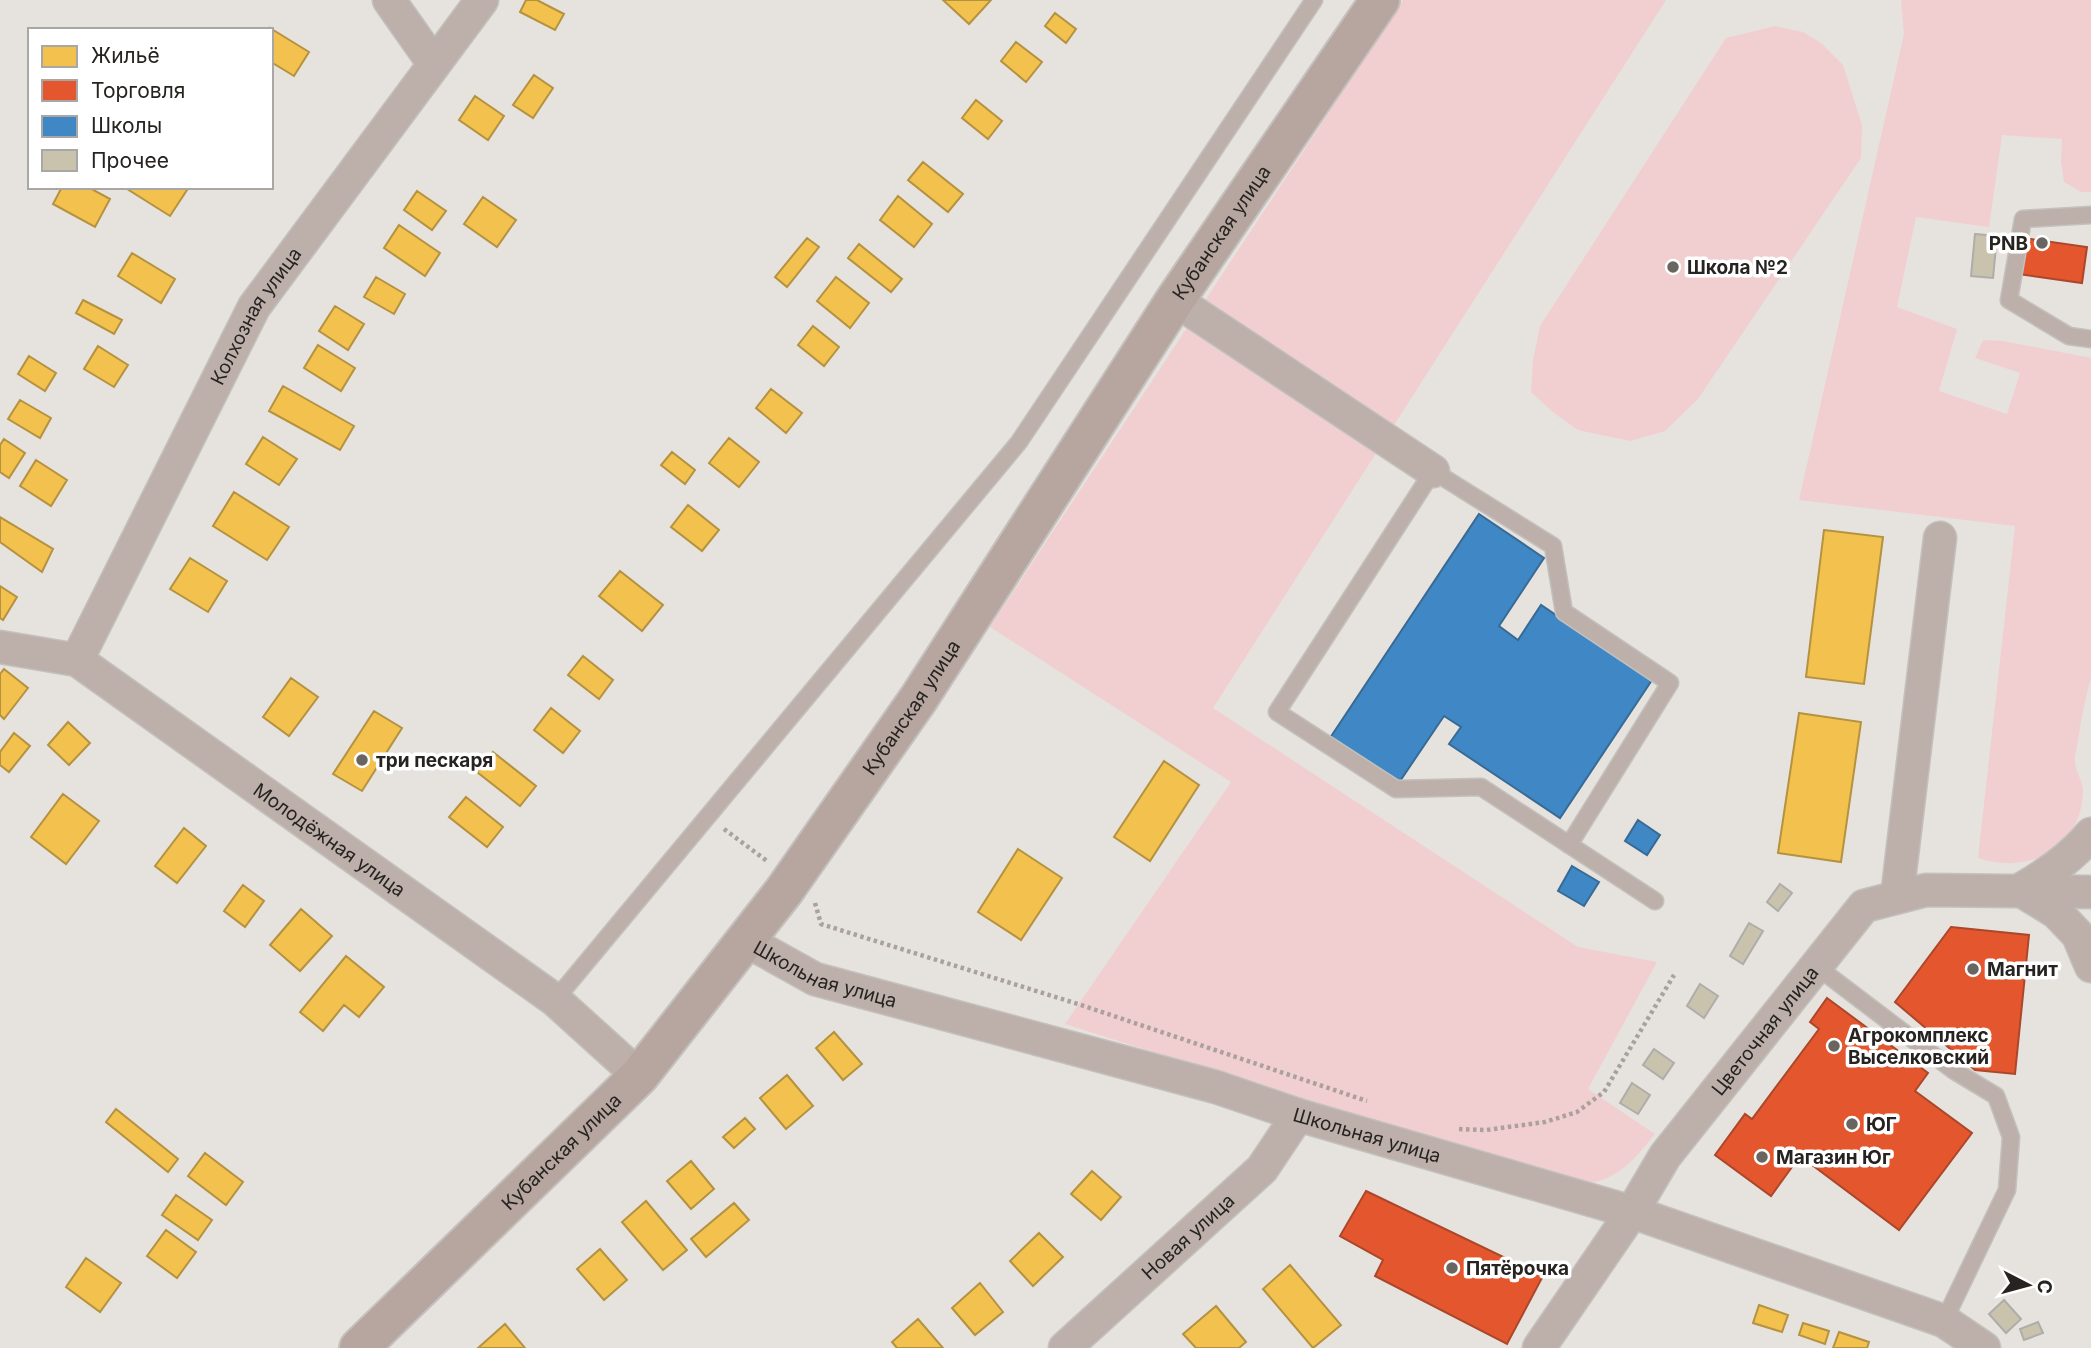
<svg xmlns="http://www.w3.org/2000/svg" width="2091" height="1348" font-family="Inter,sans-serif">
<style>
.green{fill:#f1cfd0}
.homes{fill:#f2c14e;stroke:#b59240;stroke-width:2}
.shops{fill:#e4572e;stroke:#ab472a;stroke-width:2}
.schools{fill:#3f88c5;stroke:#386a94;stroke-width:2}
.building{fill:#c9c3ae;stroke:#aeada9;stroke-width:2}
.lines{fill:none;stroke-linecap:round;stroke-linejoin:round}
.lane-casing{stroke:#c3c0bd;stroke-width:19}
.street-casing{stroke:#c3c0bd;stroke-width:35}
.secondary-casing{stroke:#c3c0bd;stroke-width:42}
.path{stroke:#aaa19d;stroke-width:4.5;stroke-dasharray:3.5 3.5;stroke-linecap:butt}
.lane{stroke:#bdb0ab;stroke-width:16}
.street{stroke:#bdb0ab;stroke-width:32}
.secondary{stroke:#b6a69f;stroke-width:38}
.poi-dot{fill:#696662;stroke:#fff;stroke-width:2.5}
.labels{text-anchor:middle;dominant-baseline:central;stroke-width:7;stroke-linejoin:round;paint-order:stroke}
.street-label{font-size:19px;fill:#262320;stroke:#fff}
.poi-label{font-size:19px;font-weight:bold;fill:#262320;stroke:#fff;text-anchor:start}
</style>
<rect width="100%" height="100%" fill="#e6e2de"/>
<!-- green -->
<path class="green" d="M1403 0H1666L1213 708 1578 947 1657 962 1588 1089 1655 1134C1629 1166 1617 1181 1574 1186L1065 1024 1231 782 990 627Z
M1901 0H2091V192H2081L2064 182 2061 162 2062 139 2002 135 1989 227 1916 217 1897 307 1957 329 1939 391 2007 414 2020 373 1975 358 1983 340 2003 341 2091 358V678C2085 699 2081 719 2078 741 2077 748 2074 756 2075 762 2076 773 2084 783 2083 793 2080 849 2029 875 1978 858L2015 526 1799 500 1904 34Z
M1775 26 1803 32 1821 43 1843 65 1862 125 1861 158 1698 399 1665 431 1630 441 1578 430 1554 413 1531 392 1533 360 1540 326 1726 38Z"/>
<!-- homes -->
<path class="homes" d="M526 0H537L564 14 555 30 520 12Z
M943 0H991L969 24Z
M1055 13 1076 29 1066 43 1045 26Z
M270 28 309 52 294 76 271 62Z
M1016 42 1042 62 1026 82 1001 61Z
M534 75 553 88 533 118 513 105Z
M475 96 504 116 488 140 459 120Z
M976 100 1002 121 988 139 962 118Z
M923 162 963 194 948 212 908 180Z
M62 187H88L110 199 95 227 53 204Z
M124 187H189L170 216Z
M417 191 446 211 432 230 404 210Z
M898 196 932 224 914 247 880 220Z
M483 197 516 220 497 247 464 224Z
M399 225 440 253 425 276 384 248Z
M807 238 819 247 787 287 775 277Z
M859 244 902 279 891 292 848 258Z
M132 253 175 279 161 303 118 276Z
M376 277 405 294 394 314 364 297Z
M836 277 869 303 850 328 817 301Z
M83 300 122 320 114 334 76 313Z
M335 306 364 324 348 350 319 331Z
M813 326 839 347 824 366 798 345Z
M318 345 355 368 341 391 304 368Z
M98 346 128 365 114 387 84 369Z
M29 356 56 373 45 391 18 374Z
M283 386 354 426 340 450 269 411Z
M771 389 802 413 786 433 756 408Z
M20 400 51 418 40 438 8 419Z
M263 437 297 459 279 485 246 464Z
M729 438 759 462 739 487 709 463Z
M4 439 25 453 9 478 0 472V445Z
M672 452 695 470 685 484 661 465Z
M36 460 67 480 51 506 20 486Z
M234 492 289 527 267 560 213 526Z
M688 505 719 530 702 551 671 527Z
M0 517 53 549 42 572 0 542Z
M1824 530 1883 537 1864 684 1806 677Z
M190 558 227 581 208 612 170 589Z
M620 571 663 605 642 631 599 596Z
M0 586 17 597 3 620 0 618Z
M583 656 613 680 599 699 568 675Z
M4 669 28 688 4 719 0 715V674Z
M291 678 318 697 289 736 263 717Z
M551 708 580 731 563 753 534 730Z
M374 711 402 728 362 791 333 774Z
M1799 713 1861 722 1841 862 1778 853Z
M68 722 90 743 69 765 48 745Z
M14 733 30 746 9 772 0 765V752Z
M493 752 536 786 520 806 477 772Z
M1164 761 1199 785 1150 861 1114 837Z
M63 794 99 821 66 864 31 837Z
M466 797 503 827 487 847 449 817Z
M184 828 206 846 177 883 155 866Z
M1018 849 1062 878 1021 940 978 912Z
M243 885 264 901 245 927 224 911Z
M301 909 332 936 300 971 270 945Z
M346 956 384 987 359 1017 344 1005 323 1031 300 1012Z
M834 1032 862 1064 843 1080 816 1048Z
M787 1075 813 1106 786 1129 760 1098Z
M116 1109 178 1159 168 1172 106 1122Z
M745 1118 755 1129 734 1148 723 1137Z
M205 1153 243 1182 226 1205 188 1176Z
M691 1161 714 1189 691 1209 667 1181Z
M1092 1171 1121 1197 1101 1220 1071 1194Z
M176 1195 212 1220 198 1240 162 1215Z
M646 1201 687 1250 663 1270 622 1222Z
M734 1203 749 1220 706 1257 691 1239Z
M166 1230 196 1252 177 1278 147 1256Z
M1039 1233 1063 1257 1033 1286 1010 1261Z
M600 1249 627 1280 604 1300 577 1269Z
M86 1258 121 1283 100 1312 66 1287Z
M1290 1265 1341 1325 1313 1348 1263 1289Z
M980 1283 1003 1312 975 1335 952 1308Z
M1759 1305 1788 1315 1782 1332 1753 1323Z
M1216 1306 1246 1342 1239 1348H1196L1183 1334Z
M918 1319 943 1348H897L892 1342Z
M1803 1323 1829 1331 1825 1344 1799 1335Z
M505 1324 525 1348H478Z
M1839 1332 1869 1342 1867 1348H1833Z"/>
<!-- shops -->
<path class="shops" d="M2024 238 2087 247 2082 283 2018 274Z
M1951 927 2029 935 2015 1074 1975 1070 1895 1002Z
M1827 998 1928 1073 1915 1091 1972 1133 1899 1230 1800 1156 1771 1196 1715 1155 1745 1114 1752 1119 1819 1029 1810 1022Z
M1366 1191 1543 1276 1507 1344 1375 1276 1383 1260 1340 1236Z"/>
<!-- schools -->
<path class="schools" d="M1479 514 1544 558 1499 626 1518 640 1541 605 1652 680 1560 818 1449 744 1461 727 1444 716 1398 784 1330 738Z
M1638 820 1660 835 1647 855 1625 841Z
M1572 866 1599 882 1584 906 1558 891Z"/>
<!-- building -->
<path class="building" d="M1975 234 1997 236 1993 278 1971 276Z
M1780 884 1792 893 1778 911 1767 902Z
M1749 923 1763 931 1743 964 1730 956Z
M1700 984 1718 996 1704 1018 1687 1006Z
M1654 1049 1674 1063 1663 1079 1643 1065Z
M1632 1083 1650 1095 1638 1114 1620 1103Z
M2004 1300 2021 1319 2006 1333 1989 1314Z
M2038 1322 2043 1333 2024 1340 2020 1329Z"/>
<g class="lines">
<defs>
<path id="lane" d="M2091 215 2023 219 2009 300 2069 336 2091 339
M1569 845 1670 683 1564 612 1553 546 1433 471 1277 712 1396 789 1481 787 1655 901
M1816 966 1953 1070 1996 1096 2011 1137 2007 1190 1944 1321
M555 1000 1019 442 1314 0"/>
<g id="street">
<path d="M389 0 434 64"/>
<path d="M1175 300 1433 471"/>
<path id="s1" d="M0 647 77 660 555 1000 639 1076"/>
<path id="s2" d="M77 660 254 307 482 0"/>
<path d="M2091 834C2071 858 2047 874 2020 890L2056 912 2078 935 2091 966"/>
<path d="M1897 897 1940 538"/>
<path id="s3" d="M745 940 815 979 1216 1087 1298 1115 1632 1212 1944 1321 1984 1348"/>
<path id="s4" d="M1065 1348 1262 1169 1298 1115"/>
<path id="s5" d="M1539 1348 1632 1212 1665 1156 1864 906 1926 890 2091 892"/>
</g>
<g id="secondary">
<path id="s6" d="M359 1348 639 1076 784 891 919 698 1175 300 1380 0"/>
</g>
</defs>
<!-- lane casing -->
<use href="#lane" class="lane-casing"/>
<!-- street casing -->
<use href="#street" class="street-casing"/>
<!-- secondary casing -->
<use href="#secondary" class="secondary-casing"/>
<!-- path -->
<path class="path" d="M724 829 767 861
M815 903 821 924 1078 1004 1367 1101
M1459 1129 1486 1130 1545 1122 1577 1112 1604 1092 1674 975"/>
<!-- lane -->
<use href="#lane" class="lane"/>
<!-- street -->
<use href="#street" class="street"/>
<!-- secondary -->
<use href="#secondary" class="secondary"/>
</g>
<!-- markers -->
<g class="poi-dot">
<circle cx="2042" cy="243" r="7"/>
<circle cx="1673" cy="267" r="7"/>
<circle cx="362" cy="760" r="7"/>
<circle cx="1973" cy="969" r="7"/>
<circle cx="1834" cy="1046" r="7"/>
<circle cx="1852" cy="1124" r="7"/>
<circle cx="1762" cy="1157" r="7"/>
<circle cx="1452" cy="1268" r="7"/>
</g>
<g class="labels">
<!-- street labels -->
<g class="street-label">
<text stroke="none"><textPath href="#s6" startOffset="1416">Кубанская улица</textPath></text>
<text stroke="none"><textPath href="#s2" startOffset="388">Колхозная улица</textPath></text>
<text stroke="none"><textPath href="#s6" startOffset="849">Кубанская улица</textPath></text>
<text stroke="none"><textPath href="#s1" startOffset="388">Молодёжная улица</textPath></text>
<text stroke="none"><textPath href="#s3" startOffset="88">Школьная улица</textPath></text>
<text stroke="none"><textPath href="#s5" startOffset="390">Цветочная улица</textPath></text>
<text stroke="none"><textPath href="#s3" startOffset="654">Школьная улица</textPath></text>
<text stroke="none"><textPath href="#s6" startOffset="282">Кубанская улица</textPath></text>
<text stroke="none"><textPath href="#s4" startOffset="166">Новая улица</textPath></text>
</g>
<!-- poi labels -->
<g class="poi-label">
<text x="2028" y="243" text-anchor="end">PNB</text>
<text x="1687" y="267">Школа №2</text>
<text x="376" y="760">три пескаря</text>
<text x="1987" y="969">Магнит</text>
<text x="1848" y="1035">Агрокомплекс<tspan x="1848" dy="22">Выселковский</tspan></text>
<text x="1866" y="1124">ЮГ</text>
<text x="1776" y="1157">Магазин Юг</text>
<text x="1466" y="1268">Пятёрочка</text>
</g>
</g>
<!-- legend -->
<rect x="28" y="28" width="245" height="161" fill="#ffffff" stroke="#a8a7a6" stroke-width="2"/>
<rect x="42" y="46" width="35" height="21" fill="#f2c14e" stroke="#a8a7a6" stroke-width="2"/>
<text x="91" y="63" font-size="21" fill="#262320">Жильё</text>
<rect x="42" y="80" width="35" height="21" fill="#e4572e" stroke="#a8a7a6" stroke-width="2"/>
<text x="91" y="98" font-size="21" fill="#262320">Торговля</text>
<rect x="42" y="116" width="35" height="21" fill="#3f88c5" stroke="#a8a7a6" stroke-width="2"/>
<text x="91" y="133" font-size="21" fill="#262320">Школы</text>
<rect x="42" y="150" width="35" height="21" fill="#c9c3ae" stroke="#a8a7a6" stroke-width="2"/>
<text x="91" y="168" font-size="21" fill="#262320">Прочее</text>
<!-- north arrow -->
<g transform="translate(2028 1285) rotate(96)" stroke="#ffffff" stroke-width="5" paint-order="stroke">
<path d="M0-5L12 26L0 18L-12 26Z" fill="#262320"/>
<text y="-10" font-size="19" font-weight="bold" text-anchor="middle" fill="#262320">С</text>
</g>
</svg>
